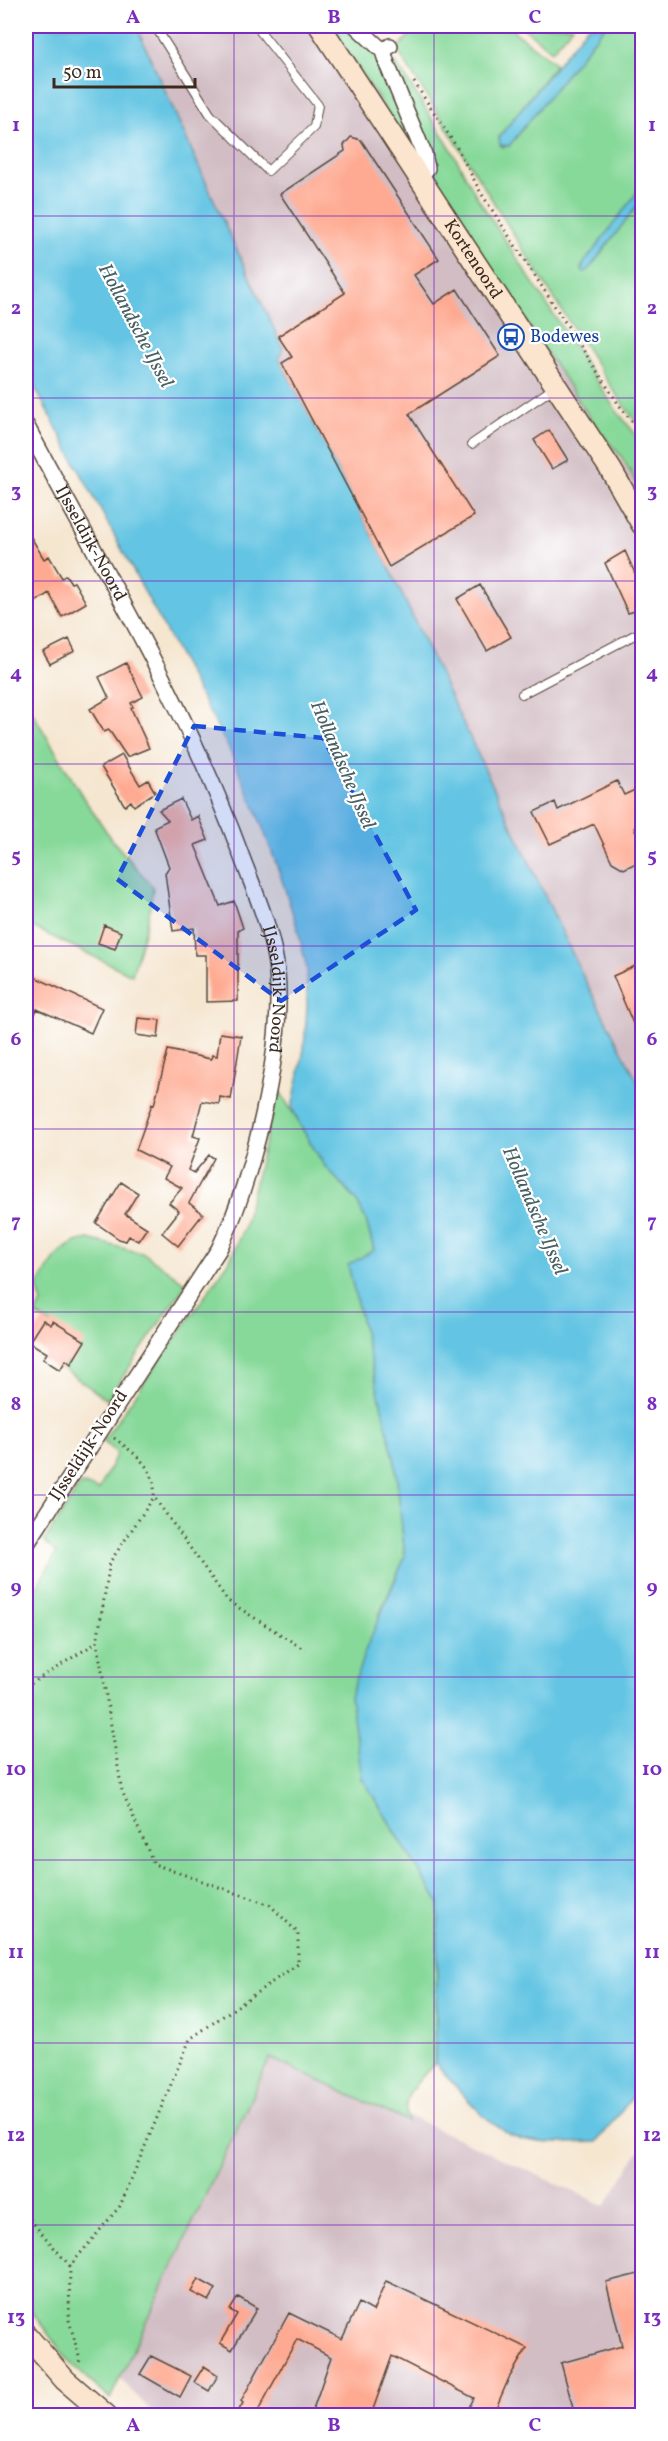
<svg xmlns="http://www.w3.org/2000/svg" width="668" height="2441" font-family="Vollkorn,serif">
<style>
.industrial{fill:#d2bdc5}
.green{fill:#87d99a;stroke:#61825c;stroke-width:1.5}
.water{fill:#64c5e3;stroke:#507880;stroke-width:1.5}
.building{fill:#feaa92}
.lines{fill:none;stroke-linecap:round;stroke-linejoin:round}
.lane-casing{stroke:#574639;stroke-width:10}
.street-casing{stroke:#574639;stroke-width:18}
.secondary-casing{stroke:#574639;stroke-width:24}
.path{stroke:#574639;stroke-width:3;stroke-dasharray:1.5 4.5;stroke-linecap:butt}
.lane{stroke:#fff;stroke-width:8}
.street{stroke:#fff;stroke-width:15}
.secondary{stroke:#fbe5cf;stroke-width:21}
.marked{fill:#1d4ed8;fill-opacity:0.2;stroke:#1d4ed8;stroke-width:4.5;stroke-dasharray:12 8;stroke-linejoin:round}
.grid{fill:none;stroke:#7b2cbf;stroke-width:1.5;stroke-opacity:0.55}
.labels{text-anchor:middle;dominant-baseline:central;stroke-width:4.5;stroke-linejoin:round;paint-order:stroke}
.street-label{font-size:18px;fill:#3b2a1e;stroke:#fff}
.transit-label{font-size:18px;fill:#164399;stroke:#fff;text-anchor:start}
.water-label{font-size:20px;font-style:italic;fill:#496063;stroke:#fff}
.neatline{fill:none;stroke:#7b2cbf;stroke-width:2}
.grid-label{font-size:20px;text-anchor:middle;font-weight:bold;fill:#7b2cbf}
</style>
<rect width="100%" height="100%" fill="#fff"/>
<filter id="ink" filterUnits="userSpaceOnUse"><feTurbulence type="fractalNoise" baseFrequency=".0167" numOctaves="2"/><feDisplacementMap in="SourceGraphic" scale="12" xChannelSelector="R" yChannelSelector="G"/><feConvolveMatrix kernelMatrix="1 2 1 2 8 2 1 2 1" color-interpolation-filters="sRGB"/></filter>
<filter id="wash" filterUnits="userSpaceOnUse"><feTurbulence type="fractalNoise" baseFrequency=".008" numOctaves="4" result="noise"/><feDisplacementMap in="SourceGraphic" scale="24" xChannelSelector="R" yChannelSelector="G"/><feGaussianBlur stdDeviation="1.35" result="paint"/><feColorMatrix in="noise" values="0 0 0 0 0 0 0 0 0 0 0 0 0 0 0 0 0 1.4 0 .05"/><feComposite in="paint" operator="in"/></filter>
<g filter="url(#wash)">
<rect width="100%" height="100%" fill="#f5e6d0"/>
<!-- industrial -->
<path class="industrial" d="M127 26H335L642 492V1105L303 426Z
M260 2048 605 2206 642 2146V2415H155L111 2369Z"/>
<!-- green -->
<path class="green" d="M331 26H350L378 56 419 161Z
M417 26H507L556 64 499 137 502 147 509 146 605 26H642V186L581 268 589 269 642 199V430C615 395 592 357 568 320 510 231 456 139 397 50Z
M521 26H573L552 51Z
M395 61 450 147 477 197 615 409 642 442V492L621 456 597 428 435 185 428 152 391 62Z
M26 702 84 799 113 841 153 887 149 915 132 975 26 924Z
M278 1088 324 1165 356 1199 366 1220 374 1250 405 1557 379 1615 362 1778 439 1903 435 2063C418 2082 399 2095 408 2122L270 2058 110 2399 69 2362 26 2304V1592L35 1590 56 1553 44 1541 81 1484 99 1490 117 1453 103 1441 229 1262 244 1227Z
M88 1239 145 1254 186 1284 107 1400 63 1368 79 1342 35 1314 42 1303 37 1287C51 1264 60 1243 88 1239Z"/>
<!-- water -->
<path class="water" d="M26 26H136L226 227 283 348 279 358 389 567 584 978 642 1090V2085L597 2142C572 2143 547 2145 522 2139 489 2130 458 2088 435 2063L439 1903 362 1778 350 1697 365 1651 405 1557 395 1462 348 1265 374 1250 366 1220 356 1200 324 1165 301 1127 292 1108 304 1049 307 1007V969L298 930 280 874 256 810 229 749 26 371Z
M588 26H605L509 146 500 145 499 137Z
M642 186V199L589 269 586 272 582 271 584 263Z"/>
<g id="blocks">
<!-- building -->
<path class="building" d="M351 137 361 140 439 259 414 275 434 304 457 289 500 356 409 414 474 516 389 567 282 363 292 357 278 336 345 293 280 194 345 151 344 145Z
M549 430 568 460 552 469 534 440Z
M26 529 44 559 49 556 62 578 66 575 71 583 74 582 86 603 62 617 49 593 26 608Z
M625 551 642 589V609L628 613 605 563Z
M480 585 511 637 487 651 457 599Z
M69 639 75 651 50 664 43 652Z
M126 663 143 697 131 703 133 707 131 708 149 748 127 757 109 730 104 732 90 709 109 698 99 677Z
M122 755 140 785 148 780 155 792 134 806 131 801 125 806 101 767Z
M617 781 624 795 637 789 642 800V824L634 828 642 846V860L624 869 612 862 594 824 550 844 534 812 555 802 558 810Z
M181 799 191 820 198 816 208 840 195 845 220 906 234 901 243 928 238 930V1001L206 1002V955H195L194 928 173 931 165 873 169 867 154 827 168 820 159 810Z
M104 925 121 932 115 949 98 943Z
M642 963V1045L613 976Z
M26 973 102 1008 91 1033 37 1009 26 1036Z
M138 1018 160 1020 158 1038 136 1035Z
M220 1033 241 1036 231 1099 220 1097 219 1104 202 1101 193 1136 200 1138 188 1170 194 1173 209 1155 214 1158 189 1203 203 1214 178 1246 162 1233 179 1211 169 1203 182 1188 164 1178 170 1167 136 1150 152 1104 154 1105 168 1050 211 1059 212 1055 217 1056Z
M121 1182 138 1193 125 1214 147 1228 138 1241 129 1236 126 1241 119 1239 96 1223Z
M43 1320 51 1325 53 1321 85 1341 71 1364 66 1360 60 1370 43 1359 47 1353 29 1342Z
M642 2273V2415H575L561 2363 622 2346 606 2282Z
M198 2279 216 2289 209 2301 191 2292Z
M386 2281 527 2348 509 2378 493 2415H465L474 2398 392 2356 371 2415H311L331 2357 297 2339 256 2415H236L243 2403 241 2401 289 2313 342 2339 359 2303 373 2311Z
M238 2297 257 2308 232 2350 220 2343 237 2314 230 2310Z
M151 2356 191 2376 180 2397 140 2374Z
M204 2366 218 2375 209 2391 194 2382Z"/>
</g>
</g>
<g filter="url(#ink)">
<use href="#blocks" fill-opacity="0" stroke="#574639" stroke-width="1.5"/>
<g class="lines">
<defs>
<path id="lane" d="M155 26 210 114 268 171 314 127 318 105 256 26
M472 444 555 387
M522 694 642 631"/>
<g id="street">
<path d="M356 26 383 51"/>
<path d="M390 46 383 51 387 64 424 154 427 168 420 178"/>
<path id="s1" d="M26 425C101 566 186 705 241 855 255 892 273 932 277 972 284 1050 253 1179 219 1249L26 1545"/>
</g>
<g id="secondary">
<path id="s2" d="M320 26 611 470 642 524"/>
<path d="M26 2335 65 2380 107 2416"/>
</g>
</defs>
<!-- lane casing -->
<use href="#lane" class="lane-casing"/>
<!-- street casing -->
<use href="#street" class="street-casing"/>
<!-- secondary casing -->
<use href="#secondary" class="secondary-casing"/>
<!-- path -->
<path class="path" d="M414 82 456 146 481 193 619 405 642 435
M114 1438C135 1454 157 1468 154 1497L228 1601 305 1650
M26 1687 97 1642
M26 2215 70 2266 120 2206 190 2039 298 1964V1933L270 1905 154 1864 122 1791 97 1642 110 1562 154 1497
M70 2266 69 2320 80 2360 78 2364"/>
<!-- lane -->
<use href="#lane" class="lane"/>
<!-- street -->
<use href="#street" class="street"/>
<!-- secondary -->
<use href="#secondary" class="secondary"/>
</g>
</g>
<!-- marked area -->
<path class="marked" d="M194 726 323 738 416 910 281 1001 117 879Z"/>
<!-- grid -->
<path class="grid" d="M234 26V2416M434 26V2416M26 216H642M26 398H642M26 581H642M26 764H642M26 946H642M26 1129H642M26 1312H642M26 1495H642M26 1677H642M26 1860H642M26 2043H642M26 2225H642"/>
<!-- icons -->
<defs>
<symbol id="bus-ring" viewBox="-11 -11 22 22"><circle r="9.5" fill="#fff" stroke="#1a4fb4" stroke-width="1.5"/><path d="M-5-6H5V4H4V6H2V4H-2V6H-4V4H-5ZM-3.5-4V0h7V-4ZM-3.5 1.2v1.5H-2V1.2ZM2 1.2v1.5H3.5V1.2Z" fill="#1a4fb4"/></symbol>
</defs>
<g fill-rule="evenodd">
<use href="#bus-ring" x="496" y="322" width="30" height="30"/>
</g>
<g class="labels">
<!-- street labels -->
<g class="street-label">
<text stroke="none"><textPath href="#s2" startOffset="279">Kortenoord</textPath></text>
<text stroke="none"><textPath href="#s1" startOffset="135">IJsseldijk-Noord</textPath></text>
<text stroke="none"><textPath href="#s1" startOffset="621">IJsseldijk-Noord</textPath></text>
<text transform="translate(89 1446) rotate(-57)">IJsseldijk-Noord</text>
</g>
<!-- transit labels -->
<g class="transit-label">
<text x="530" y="337">Bodewes</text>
</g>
<!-- water labels -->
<g class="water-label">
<text transform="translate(135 326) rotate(62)">Hollandsche IJssel</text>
<text transform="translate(342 765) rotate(67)">Hollandsche IJssel</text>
<text transform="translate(534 1211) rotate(67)">Hollandsche IJssel</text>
</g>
</g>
<!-- margin -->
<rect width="668" height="2441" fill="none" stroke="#fff" stroke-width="66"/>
<!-- scale -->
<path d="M54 78v9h141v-9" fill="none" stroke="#3b2a1e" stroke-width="3"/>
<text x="63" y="78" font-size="18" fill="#3b2a1e" stroke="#ffffff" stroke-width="4.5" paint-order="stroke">50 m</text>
<rect x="33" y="33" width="602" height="2375" class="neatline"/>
<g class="grid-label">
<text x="133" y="23">A</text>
<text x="334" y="23">B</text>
<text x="535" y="23">C</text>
<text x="16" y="131">1</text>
<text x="652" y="131">1</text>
<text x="16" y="314">2</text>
<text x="652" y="314">2</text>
<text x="16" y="497">3</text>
<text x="652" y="497">3</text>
<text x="16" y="679">4</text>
<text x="652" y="679">4</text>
<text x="16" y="862">5</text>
<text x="652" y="862">5</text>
<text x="16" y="1045">6</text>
<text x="652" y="1045">6</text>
<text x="16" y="1227">7</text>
<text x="652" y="1227">7</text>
<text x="16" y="1410">8</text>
<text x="652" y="1410">8</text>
<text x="16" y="1593">9</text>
<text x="652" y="1593">9</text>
<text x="16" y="1775">10</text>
<text x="652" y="1775">10</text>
<text x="16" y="1958">11</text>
<text x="652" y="1958">11</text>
<text x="16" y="2141">12</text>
<text x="652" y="2141">12</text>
<text x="16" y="2323">13</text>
<text x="652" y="2323">13</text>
<text x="133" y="2431">A</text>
<text x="334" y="2431">B</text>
<text x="535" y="2431">C</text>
</g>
</svg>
